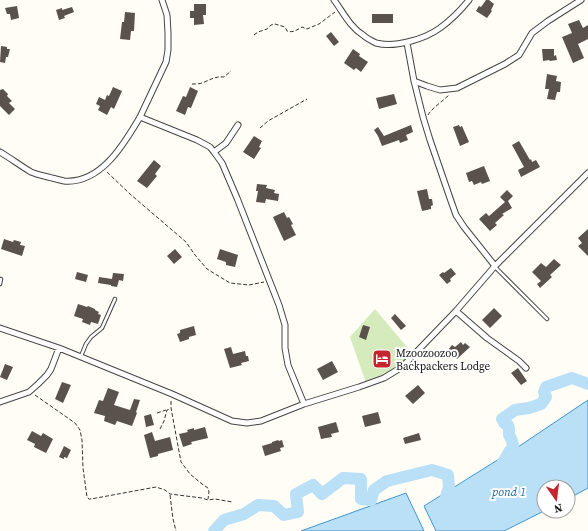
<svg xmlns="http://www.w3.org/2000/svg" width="588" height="531" font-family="'Source Serif 4',serif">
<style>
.green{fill:#d5ebbd}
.water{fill:#b9e0f7;stroke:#3f96cf}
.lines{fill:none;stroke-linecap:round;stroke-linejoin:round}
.river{stroke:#b9e0f7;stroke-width:12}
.building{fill:#5a524d}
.lane-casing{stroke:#444;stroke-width:4.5}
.street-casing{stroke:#444;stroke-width:7}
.path{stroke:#333;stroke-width:1;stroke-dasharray:4 2;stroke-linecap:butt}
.lane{stroke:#fff;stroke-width:2.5}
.street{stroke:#fff;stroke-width:5}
.labels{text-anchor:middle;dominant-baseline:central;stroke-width:4;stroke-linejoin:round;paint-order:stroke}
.poi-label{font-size:11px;fill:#111;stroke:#fff;text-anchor:start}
.water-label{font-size:12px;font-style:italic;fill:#1768a6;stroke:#fff}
</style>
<rect width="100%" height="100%" fill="#fffdf5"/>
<!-- green -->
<path class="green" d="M375 309 413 354 399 368 366 383 350 337Z"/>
<!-- water -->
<path class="water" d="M588 400V488L568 499V487H544V511L504 531H436L424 506 515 449Z
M406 493 424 531H301Z"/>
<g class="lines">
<!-- river -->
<path class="river" d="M503 467 501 465C506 459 508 452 513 447 513 443 511 438 509 435 509 431 510 427 507 424H505L502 419 515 410 529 408 541 404 546 397 544 392 546 387 572 378 588 384
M214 531 224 520 244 514 258 505 274 506 284 515 298 512 296 494 313 485 322 494 330 488 343 478 361 479V499L371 500 374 490 387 481 432 470 448 475 449 487 446 497 453 504"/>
</g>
<!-- building -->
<path class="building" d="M486 0H489L494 4 491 10 492 11 487 18 476 11 479 6 481 7Z
M194 4H206V15H203L204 24 194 25V18H190V11H194Z
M17 6 19 18 11 20 10 14H7L5 8Z
M72 7 74 12 64 16 65 18 59 20 56 10 62 8V10Z
M125 12 135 13 134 31H131L130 40 120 39 122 22H124Z
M372 14H393V23H372Z
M579 20 583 28 588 25V39L578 44 584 58 573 63 562 37 572 33 568 24Z
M331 32 339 42 334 46 326 36Z
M1 46 7 47V49H10L8 57H6L5 63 0 62Z
M353 49 360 54 359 56 368 62 361 72 356 68 354 70 344 63Z
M542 49H554V56L556 55 557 60 550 61 549 60 543 61Z
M547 74 557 76 556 81 561 82 560 92H557L555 100 547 99 549 89H545Z
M113 87 122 91 114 109 111 107 107 115 98 110 100 106 96 104 99 97 105 100 107 95 109 96Z
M190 87 198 91 191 108 188 107 185 115 176 111 183 96 186 97Z
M3 89 8 94 7 96 12 101 9 103 15 109 9 115 0 106V90Z
M394 94 397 104 379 109 376 98Z
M411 125 413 132 406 135 408 140 400 143 399 140 382 146 378 136 374 130 378 127 384 136Z
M459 125 460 127 462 126 469 142 460 146 453 127Z
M254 136 262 141 259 147 261 148 254 159 243 152Z
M519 141 530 160 531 159 532 162 536 160 540 167 521 177 518 170 524 167 512 145Z
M154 160 161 166 155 174 157 176 147 188 137 181Z
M484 166 490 181 482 184 481 182 474 185 472 181 469 182 466 173Z
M257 184 267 185 266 188 275 190 274 193 279 194 278 201 266 199 265 203 256 202 258 191H256Z
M427 189 429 199H432L433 205 431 206V209L422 211 417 191Z
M507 190 513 196 508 201 512 208 502 214 504 215 495 223 497 225 490 231 479 219 486 213 489 216 505 202 500 197Z
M284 212 287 218 289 217 293 224 291 225 296 235 284 241 273 217Z
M588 229V256L578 246 582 243 578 238Z
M4 239 13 242 14 240 21 242 20 245 25 246 22 256 1 249Z
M175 249 182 257 174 264 167 256Z
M220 249 238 255 235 267 226 265V262L217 259Z
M554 259 561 265 550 275 552 277 540 288 537 284 541 281 532 272 541 263 546 267Z
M451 268 456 274 450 279 451 281 447 284 439 275 443 272 444 273Z
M77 272 88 275 86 282 75 279Z
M113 273 124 274 123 281 119 280 117 287 111 286V285L98 283 99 277 112 279Z
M78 304 87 307 88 306 95 309V310L99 312 98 314 101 315 98 324 91 322 90 325 82 322 83 319 74 316Z
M494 308 502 316 490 328 482 320Z
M395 314 406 326 401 330 391 318Z
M363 325 370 327 366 340 359 337Z
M194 326 196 335 189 337V339L180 342 177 334 180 333V330Z
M461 342 463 345 465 343 470 347 457 359 448 350 452 345 455 347Z
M231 347 233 354 245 351 246 356H248L249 361 241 363 242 365 230 368 224 349Z
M332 361 338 372 323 380 317 369Z
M5 364 13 367 7 380 0 377Z
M518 368 527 381 521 385 511 373Z
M62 382 71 385 63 403 55 399Z
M418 385 425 393 413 404 405 396Z
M108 388 119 392 114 405 130 410 134 399 140 400 136 412 137 413 132 426 117 421 115 425 104 421 105 416 94 413 99 400 103 401Z
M378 412 381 423 365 427 362 416Z
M151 414 154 425 146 427 144 416Z
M336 422 339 432 331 434 332 437 321 439 318 427Z
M205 427 208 438 191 442 192 444 183 447 179 434 188 432 187 430 194 428V430Z
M32 431 41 436 43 433 53 439 46 453 34 447 35 444 27 440Z
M152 432 155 441 170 437 173 450 158 454V456L150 458 144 435Z
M419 433 421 440 405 444 403 438Z
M278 440 279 441 282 440 284 447 280 448 281 451 265 456 262 446 272 443V442Z
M64 446 71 450 67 458 64 457V459L59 457Z"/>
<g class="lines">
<defs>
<path id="lane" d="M495 267 547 319
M0 284 1 279
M81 356 86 344 91 337 102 328 115 299"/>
<path id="street" d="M162 0 167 15 168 33V50L166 62 140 117 197 140 210 147 214 152 222 163 237 198 279 305 285 325V348L288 365 304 404
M334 0C343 12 350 27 363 35 366 38 372 41 376 43 395 48 425 39 440 28 451 20 461 10 469 0
M407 43 414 81 423 117 430 140 451 201 456 215 464 227 495 266
M414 81 427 86 440 90 457 88 505 64 519 55 532 33 548 21 581 0
M0 152C10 158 21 166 31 172 38 175 45 176 52 178 56 179 60 180 64 181 101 184 124 144 140 117
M214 152 226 143 238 125
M456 311 487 338 519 361 526 368
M0 328 59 348 172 394 232 421 247 423 261 421 304 404 359 387 384 378 402 367 456 311 495 266 588 173
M0 402 29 392 38 384 47 375 51 369 59 348"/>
</defs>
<!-- lane casing -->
<use href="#lane" class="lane-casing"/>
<!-- street casing -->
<use href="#street" class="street-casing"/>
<!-- path -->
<path class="path" d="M254 35 258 32 267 29 271 25 275 24 285 27 287 31C293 33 297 30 302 27L307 29 319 24 335 12
M192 84C195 84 199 84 202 83 210 80 215 76 224 77L231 71
M428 115C431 109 444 100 449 95
M260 128 268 121 307 99
M107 172 130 194 186 242 195 255 207 269 230 283 249 285 264 282
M35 395 75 423 80 430 82 440 83 468 87 497 89 499H91L156 487 165 490 170 494 202 498 208 500 215 499 232 502
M171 401V408L181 462 190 474 202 484 208 488 209 492 208 499
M157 413 166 410
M160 429 164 421 167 410 170 409
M170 495 173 519 176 531"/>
<!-- lane -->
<use href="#lane" class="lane"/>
<!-- street -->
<use href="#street" class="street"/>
</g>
<!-- icons -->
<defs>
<symbol id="hotel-square" viewBox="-11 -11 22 22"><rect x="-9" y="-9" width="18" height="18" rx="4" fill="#c4262e" stroke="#fff"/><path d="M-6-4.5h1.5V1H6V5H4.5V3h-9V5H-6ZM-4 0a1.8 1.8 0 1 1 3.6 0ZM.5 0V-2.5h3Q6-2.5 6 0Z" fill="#fff"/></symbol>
</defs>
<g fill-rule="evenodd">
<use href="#hotel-square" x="371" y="348" width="22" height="22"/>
</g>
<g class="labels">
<!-- poi labels -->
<g class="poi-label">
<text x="396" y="353">Mzoozoozoo<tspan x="396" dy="13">Backpackers Lodge</tspan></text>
</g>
<!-- water labels -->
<g class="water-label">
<text x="509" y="492">pond 1</text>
</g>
</g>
<!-- north arrow -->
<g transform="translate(556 499) rotate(166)"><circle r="19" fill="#ffffff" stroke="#a0a0a0"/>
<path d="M0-3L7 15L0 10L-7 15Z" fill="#c4262e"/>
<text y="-6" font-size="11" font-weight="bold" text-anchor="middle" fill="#111111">N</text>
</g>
</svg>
